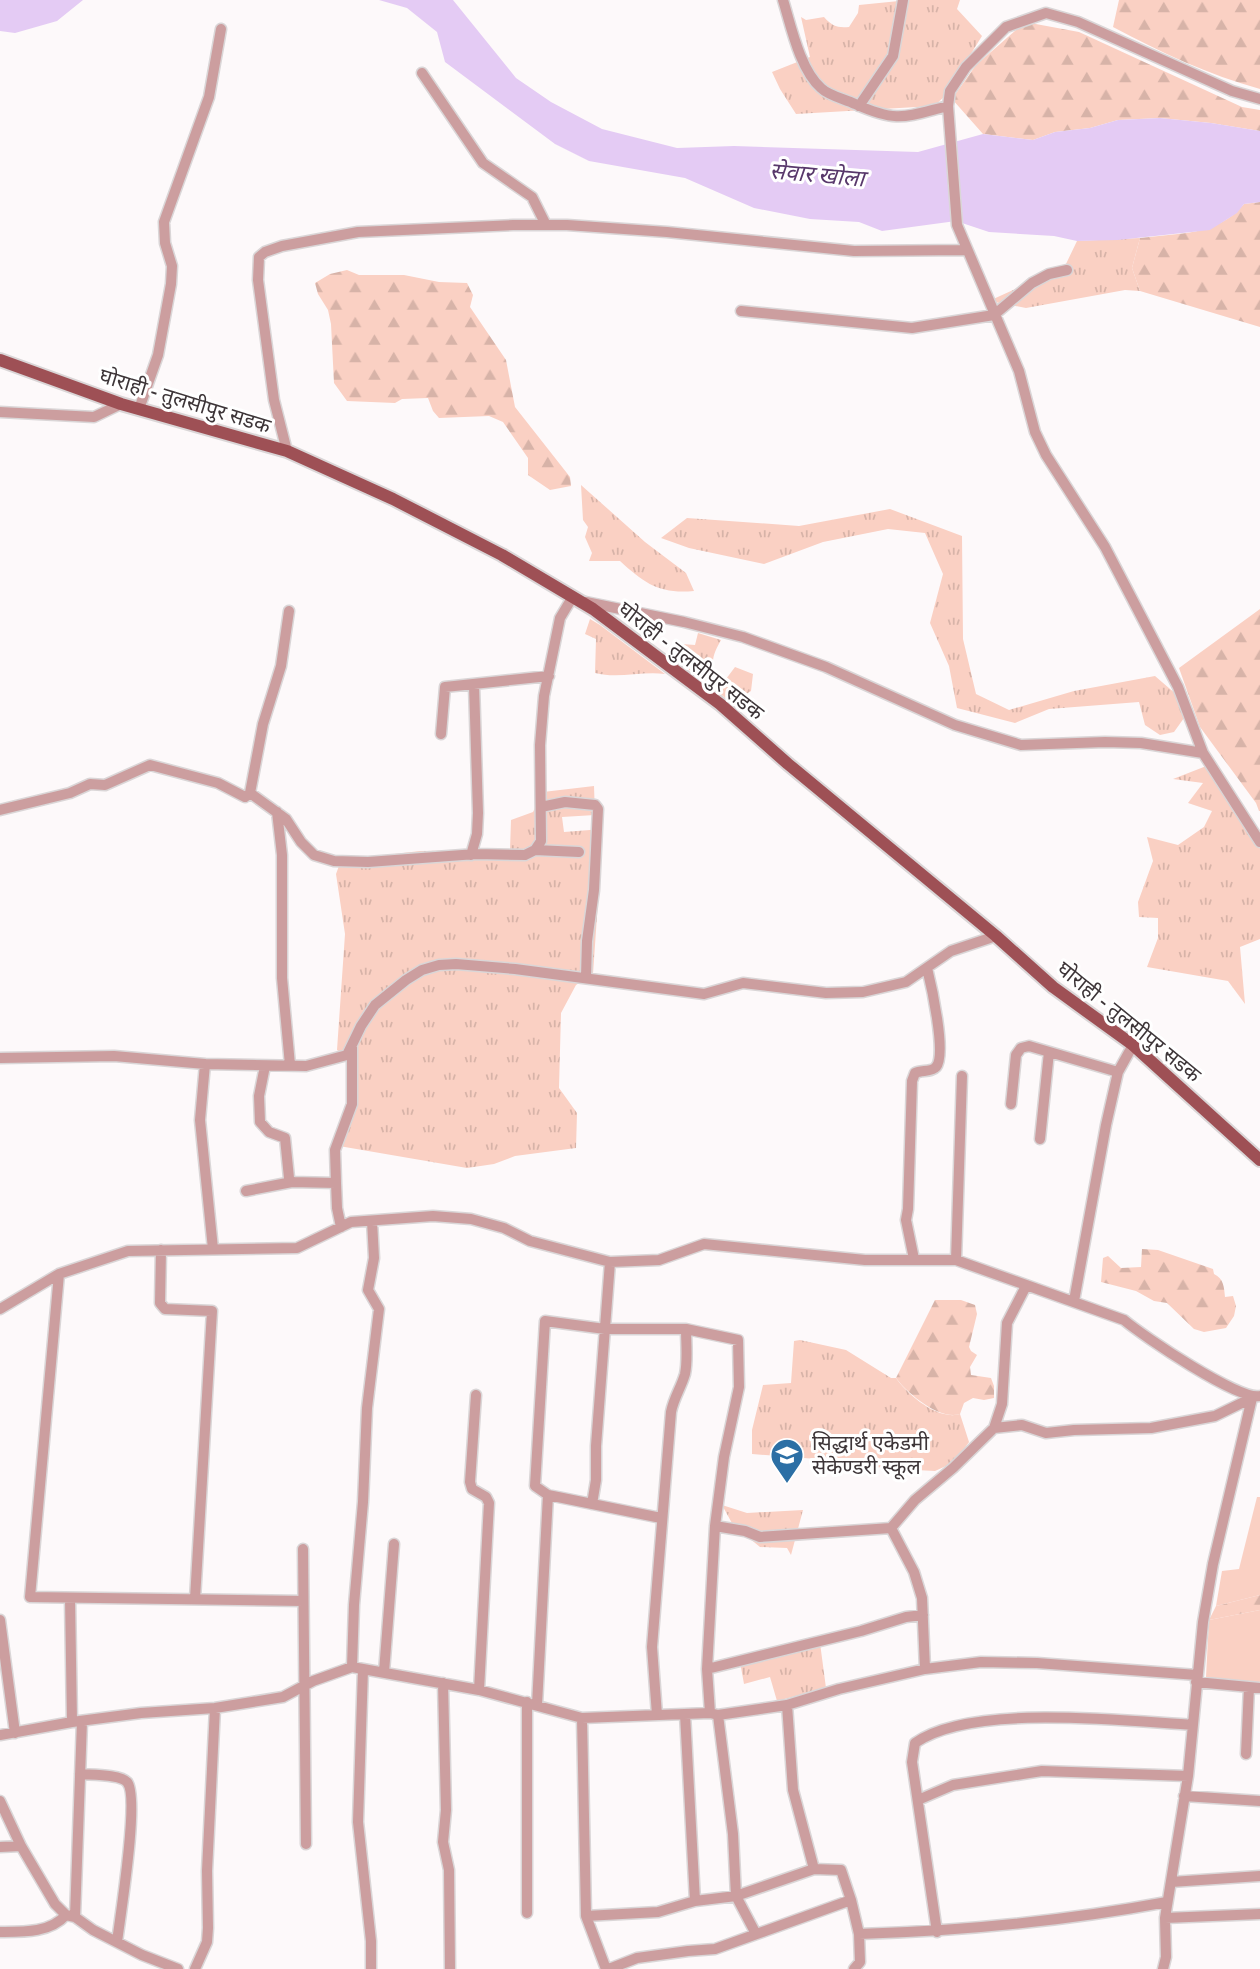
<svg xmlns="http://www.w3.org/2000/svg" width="1260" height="1969" font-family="Signika,'Noto Sans Devanagari',sans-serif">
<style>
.grass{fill:url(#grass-tufts)}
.forest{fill:url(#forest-firs)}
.park{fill:#fad0c3}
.water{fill:#e4cbf4}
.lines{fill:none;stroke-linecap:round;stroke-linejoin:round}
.minor-casing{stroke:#dad6d7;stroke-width:13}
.major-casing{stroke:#dad6d7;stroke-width:16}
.minor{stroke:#cc9e9f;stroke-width:10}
.major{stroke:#9e5055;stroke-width:12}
.labels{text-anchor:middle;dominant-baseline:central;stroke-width:6;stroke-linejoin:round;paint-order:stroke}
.street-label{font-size:21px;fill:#3d3538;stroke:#fff}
.poi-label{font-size:21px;fill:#3d3538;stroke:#fff;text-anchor:start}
.water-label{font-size:23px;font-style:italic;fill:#58386b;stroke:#fff}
</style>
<defs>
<pattern id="grass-tufts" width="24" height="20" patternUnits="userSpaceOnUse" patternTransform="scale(1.75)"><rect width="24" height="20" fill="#fad0c3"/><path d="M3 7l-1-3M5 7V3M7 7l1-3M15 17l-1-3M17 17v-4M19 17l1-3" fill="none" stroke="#d7b3a8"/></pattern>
<pattern id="forest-firs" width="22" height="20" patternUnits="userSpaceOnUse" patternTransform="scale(1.75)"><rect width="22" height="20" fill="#fad0c3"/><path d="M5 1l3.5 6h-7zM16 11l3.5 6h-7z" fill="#d7b3a8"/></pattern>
</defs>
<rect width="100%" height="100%" fill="#fdf9fa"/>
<!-- grass -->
<path class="grass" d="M909 0H960L957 9 982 36 944 97 934 106 796 114 780 89 772 72 810 57 801 17 806 20 824 17C832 26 837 28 849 27L858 13 859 5Z
M1140 238 1132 268 1140 291 1125 290 1026 308 989 301 1065 266 1077 241Z
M581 485 645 542 686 573 694 591C660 594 645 584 620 561H589L592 553 585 537 588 527 583 520Z
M890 509 962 536 963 639 976 694 1009 710 1074 691 1155 676 1177 695 1184 718 1174 732 1160 735 1145 725 1139 702 1049 709 1015 723 957 708 949 666 930 623 943 574 925 533 888 529 823 542 764 564 689 548 661 538 687 518 799 526Z
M590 619 600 625 665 674C641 671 618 679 595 673L596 639 585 634Z
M698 633 721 640C715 651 710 660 715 673L726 679 735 667 753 674 751 691 732 703 679 662 682 644 695 645Z
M1214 763 1260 846V939L1240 947 1245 1004 1228 981 1147 967 1158 938V918L1139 917 1138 902 1153 861 1147 837 1178 845 1204 827 1212 811 1188 803 1203 783 1173 779Z
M594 786 595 815 562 817 564 832 603 829 593 974 576 985 561 1013 559 1088 577 1113 576 1148 515 1156 494 1164 467 1168 339 1146V1142L354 1113 358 1062 337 1050 345 934 336 874 343 855 369 857 420 851 510 850 511 820 533 812 543 792Z
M800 1340 846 1350 891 1378H896C907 1394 938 1421 960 1414L969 1442 955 1462 935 1471 916 1470 892 1465 870 1469 817 1459 752 1454V1430L763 1385 791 1383 794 1341Z
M722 1505 747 1513 803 1510 791 1555 787 1548 760 1547 733 1525Z
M820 1643 826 1688 777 1701 770 1677 744 1684 740 1662Z"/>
<!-- forest -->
<path class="forest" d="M1119 0H1260V89C1209 75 1160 52 1113 27Z
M1025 22 1079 32 1242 107 1260 110V131L1211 123 1160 118 1118 120 1090 128 1055 132 1033 140 983 134 952 99 976 65Z
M1260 202V327L1140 291 1132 268 1140 238C1178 233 1218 236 1244 204Z
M347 270 359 275H404L439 282 467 283 473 295 470 307 506 360 515 407 570 477 571 486 550 490 528 475V458L503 422 489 416 439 418 433 411 428 398 402 399 395 403 347 401 334 383 331 324 328 310 318 294 315 283 330 274Z
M1260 609V811H1259L1256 803 1200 727 1179 668Z
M1142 1249 1158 1250 1213 1269 1214 1274C1224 1279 1224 1287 1225 1297L1233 1296 1236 1306 1234 1316 1226 1328 1204 1332 1194 1329 1167 1303 1154 1301 1136 1291 1101 1282 1103 1258 1108 1256 1121 1268 1141 1267Z
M935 1300H961L975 1305 977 1314 969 1347 971 1351 977 1355 970 1367 971 1375 991 1378 994 1386V1398L984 1400 973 1398 964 1403 960 1414C940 1421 907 1393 896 1378Z
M1260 1595V1610L1209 1620 1216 1606Z"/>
<!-- park -->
<path class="park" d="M1257 1497H1260V1595L1216 1606 1222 1571 1239 1569Z
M1260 1610V1683L1206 1677 1209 1620Z"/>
<!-- water -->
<path class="water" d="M0 0H83L57 21 15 33 0 31Z
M379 0H453L516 78 551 102 602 129 677 148 734 146 918 152 983 134 1033 140 1055 132 1090 128 1118 120 1160 118 1211 123 1260 131V202L1244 204 1237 213 1210 230 1118 240 1077 241 1054 236 989 232 956 221 882 231 859 222 810 219 754 208 685 178 589 161 555 144 445 62 437 32 407 8Z"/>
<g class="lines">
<defs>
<path id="minor" d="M783 0C791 26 800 70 821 88 829 96 845 99 855 104 898 123 904 117 948 106L957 225 1019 371 1035 432 1046 455 1105 547 1178 687 1203 753
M422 73 483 163 532 197 546 225
M859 106 893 56 903 0
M948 106 950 91 966 67 1006 27 1046 13 1078 22 1232 91 1260 99
M741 311 912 328 994 315 1032 283 1049 274 1067 270
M139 409 158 355 171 284 172 266 165 243 164 222 209 97 221 29
M0 412 94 417 121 404
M287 451 274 400 258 280 259 257 265 252 282 246 358 232 513 225H567L667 232 854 251 966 250
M586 602 684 622 743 637 826 667 955 725 1021 745 1105 742 1141 743 1203 753 1260 842
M289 611 281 666 263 724 250 793 286 819 301 842 314 855 334 861 368 862 476 854 525 855 535 850 541 841 540 745 544 696 560 618 572 598
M441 734 445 687 549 676
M541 807 565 802 595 805 598 809 594 890 587 941 586 977
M0 810 70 793 90 784 105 785 150 765 218 783 245 797 250 793
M277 812 282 855V978L290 1065
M535 850 579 852
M471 855 477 834 478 813 474 685
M0 1058 114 1056 205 1064 306 1066 347 1055 361 1026 375 1005 406 980 422 970 439 965 456 964 515 969 704 994 743 983 826 993 863 992 906 982 951 951 996 936
M205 1064 200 1120 213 1249
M265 1066 259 1096 260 1122 269 1132 285 1138 289 1178 292 1182 336 1183 337 1208 341 1227
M1011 1104 1016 1055 1021 1048 1029 1046 1118 1072
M1040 1139 1049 1052
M336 1183 335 1150 352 1104V1047
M246 1191 292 1182
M161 1250 160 1303 165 1309 212 1311 195 1599
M914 1259 906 1220 908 1209 912 1081 915 1073C921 1070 932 1072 936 1067 947 1055 931 984 927 968
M956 1260 962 1076
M59 1274 30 1597 303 1601
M1074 1301 1106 1125 1118 1072 1133 1045
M0 1309 59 1274 128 1251 297 1248 351 1222 433 1216 471 1219 504 1228 530 1241 610 1262 659 1260 704 1244 865 1260H956L1124 1320C1143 1336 1239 1401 1260 1396
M476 1395 470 1482 472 1489 486 1497 489 1503 479 1690
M994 1428 1022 1425 1046 1433 1074 1430 1151 1428 1215 1416 1252 1398
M548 1495 661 1518
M592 1504 596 1480V1446L610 1262
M715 1526 745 1531 760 1537 891 1528
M303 1549 306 1844
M70 1598 72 1722
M0 1620 15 1733
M352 1667 354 1605 363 1502 367 1408 379 1309 368 1290 374 1258 372 1221
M363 1669 358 1822 371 1941V1969
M707 1669 861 1631 906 1617 923 1615
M925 1669 922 1598 914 1572 891 1528 915 1500 953 1468 994 1428 1002 1404 1007 1323 1026 1286
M384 1672 394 1544
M1196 1682 1260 1688
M443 1683 446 1810 443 1842 449 1870 450 1969
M527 1702V1913
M537 1705 548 1495 535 1486 545 1321 605 1329H686L738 1340 739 1387 724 1457 715 1526 707 1669 710 1713
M787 1705 793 1790 814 1869 841 1870 851 1900
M685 1714 695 1901
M657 1715 652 1647 671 1412C674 1397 681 1388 685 1374 688 1360 686 1343 686 1329
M718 1715 733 1834 736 1896 756 1934
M582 1718 586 1916 606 1969
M0 1735 72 1722 141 1713 215 1708 283 1697 313 1681 352 1667 479 1690 582 1718 710 1713 718 1715 787 1705 839 1689 925 1669 981 1662 1037 1663 1197 1675
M1246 1754 1249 1687
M80 1774C90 1775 120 1774 127 1782 140 1796 120 1917 117 1942
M1184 1796 1260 1801
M918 1800 953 1785 1042 1771 1188 1776
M0 1801 21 1846 55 1904 66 1915 75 1917 93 1930 142 1955 178 1969
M0 1847 21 1846
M1171 1882 1260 1876
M586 1916 658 1912 695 1901 736 1896 814 1869
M75 1917 82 1721
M1165 1918 1260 1914
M0 1932C23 1932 50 1933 66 1915
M937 1932 912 1762 915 1743C971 1703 1124 1721 1193 1725
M195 1969 207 1942 208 1928 207 1871 215 1708
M609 1969 637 1958 688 1951 715 1949 851 1900 859 1934C963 1931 1065 1921 1167 1902
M854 1969 860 1962 859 1934
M1163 1969 1166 1957 1165 1918 1188 1776 1203 1622 1213 1564 1252 1398"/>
<path id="major" d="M0 360 121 404 287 451 393 499 502 555 593 609 720 704 788 764 996 936 1053 987 1133 1045 1260 1160"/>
</defs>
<!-- minor casing -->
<use href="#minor" class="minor-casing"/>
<!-- major casing -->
<use href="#major" class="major-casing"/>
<!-- minor -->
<use href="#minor" class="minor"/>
<!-- major -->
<use href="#major" class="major"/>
</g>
<!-- icons -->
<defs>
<symbol id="school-pin" viewBox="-11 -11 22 30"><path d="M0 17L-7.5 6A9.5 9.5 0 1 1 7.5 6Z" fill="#2c6fa5" stroke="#fff"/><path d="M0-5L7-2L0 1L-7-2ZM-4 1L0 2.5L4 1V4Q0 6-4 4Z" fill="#fff"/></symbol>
</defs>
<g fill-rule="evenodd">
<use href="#school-pin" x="768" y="1436" width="38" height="52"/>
</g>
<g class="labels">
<!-- street labels -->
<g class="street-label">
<text transform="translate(185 401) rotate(17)">घोराही - तुलसीपुर सडक</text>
<text transform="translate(691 661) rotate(38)">घोराही - तुलसीपुर सडक</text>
<text transform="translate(1129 1022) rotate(39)">घोराही - तुलसीपुर सडक</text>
</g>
<!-- poi labels -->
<g class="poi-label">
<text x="812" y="1443">सिद्धार्थ एकेडमी<tspan x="812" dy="24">सेकेण्डरी स्कूल</tspan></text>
</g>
<!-- water labels -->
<g class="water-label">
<text transform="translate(817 175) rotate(5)">सेवार खोला</text>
</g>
</g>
</svg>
